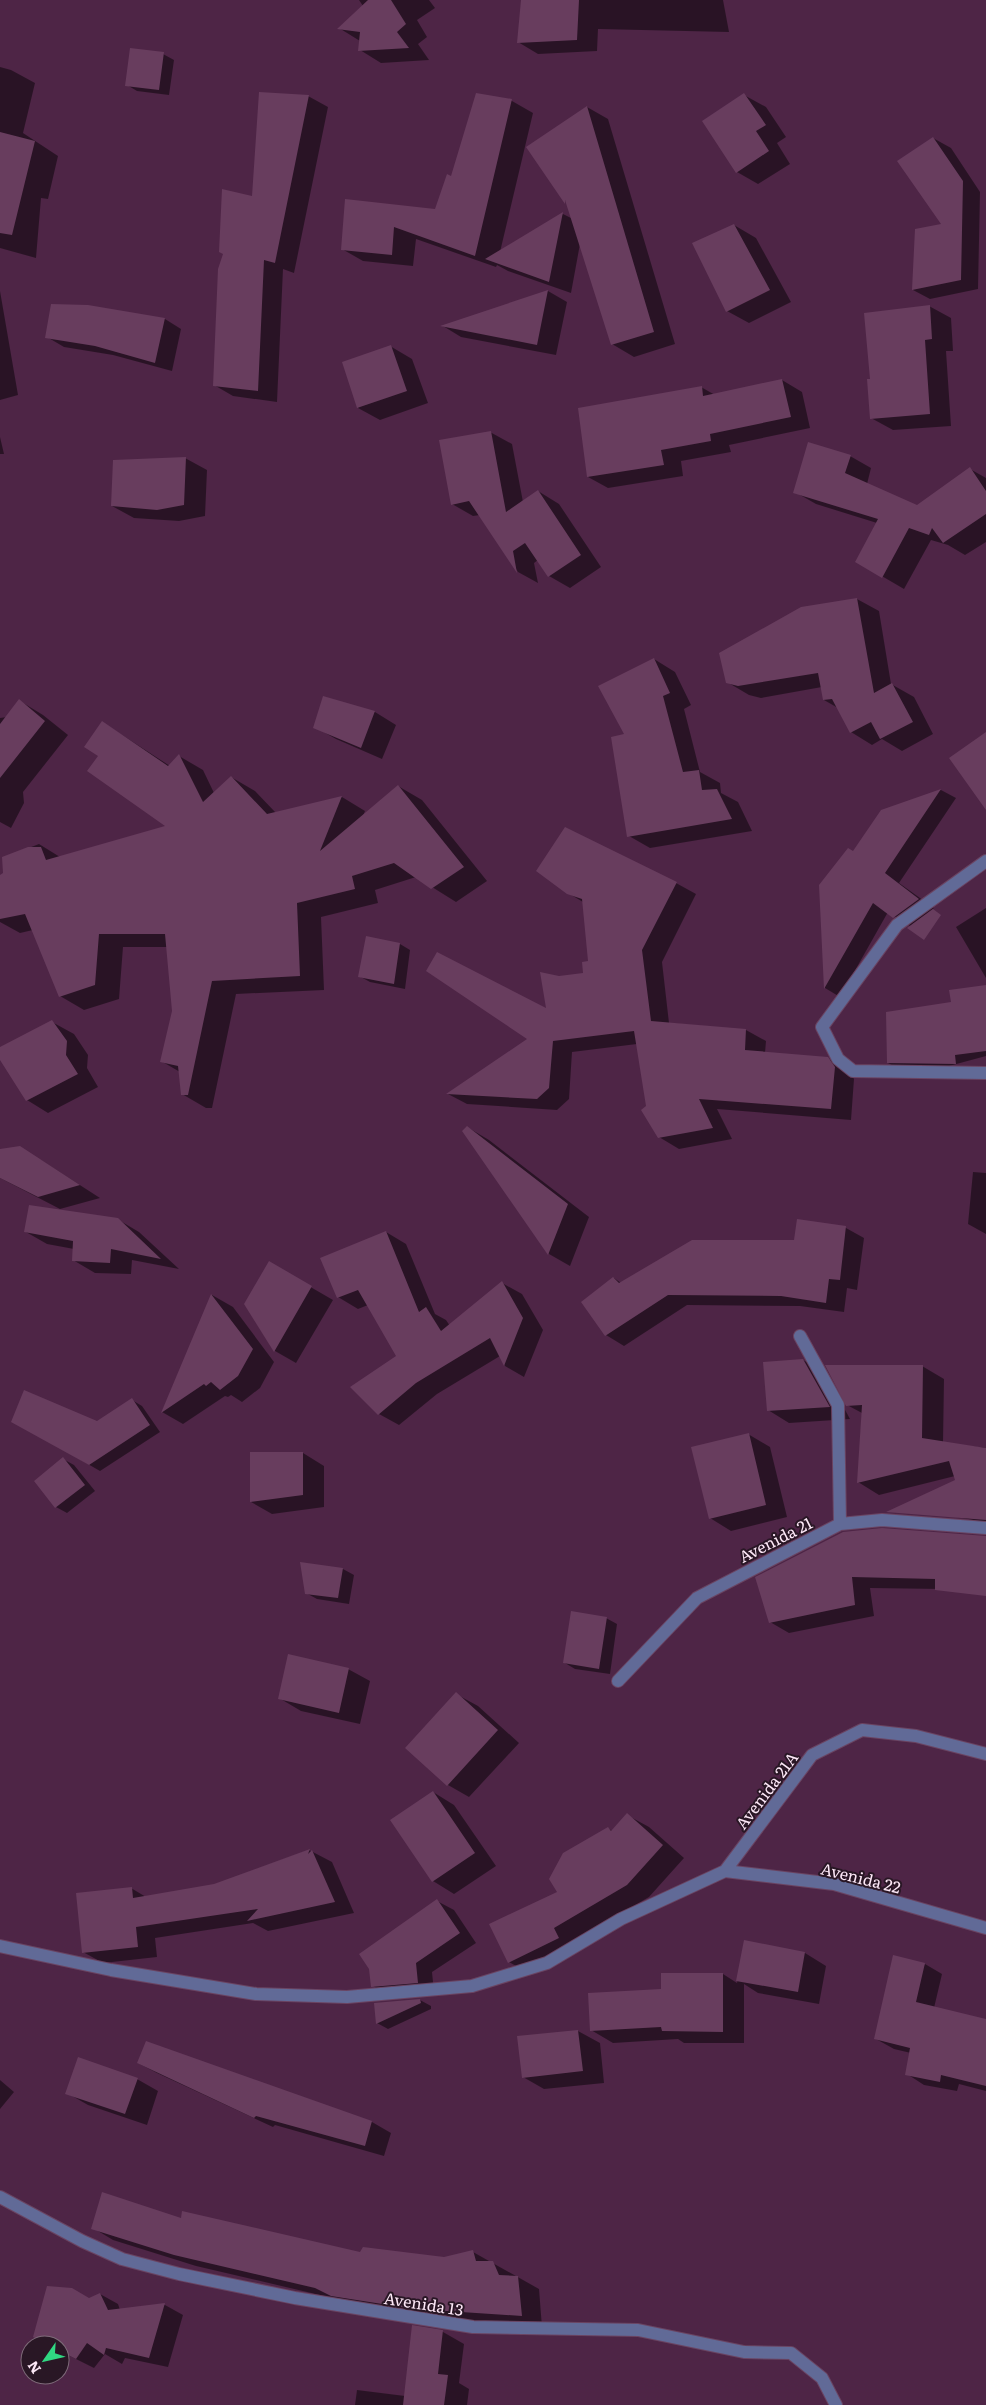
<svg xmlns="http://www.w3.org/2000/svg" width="986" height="2405" font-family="Literata,serif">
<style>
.shadow{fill:#0007}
.building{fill:#683d5e}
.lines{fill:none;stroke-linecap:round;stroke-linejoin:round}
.street-casing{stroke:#6a4462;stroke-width:14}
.street{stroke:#616a97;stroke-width:12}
.labels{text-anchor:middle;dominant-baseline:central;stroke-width:4;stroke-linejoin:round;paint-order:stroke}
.street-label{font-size:16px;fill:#fde8f7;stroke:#291725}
</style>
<rect width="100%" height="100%" fill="#4e2546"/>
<!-- shadow -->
<path class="shadow" d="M359 0H429L435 8 417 20 427 37 418 44 429 60 381 63 360 50V41L339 28 363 6Z
M522 0H723L729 32 598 29 597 51 538 54 518 42Z
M163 54 174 60 169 95 137 91 127 85Z
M0 67 11 70 35 83 23 133 58 156 48 199 41 198 36 258 0 248Z
M477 94 512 101 533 113 500 252 563 214 573 219 568 204 528 147 587 107 608 119 675 344 634 357 612 344 580 244 571 293 508 271 497 265 496 267 416 239 413 266 363 261 342 249 346 201 436 210 452 177Z
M744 95 766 107 786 137 777 143 790 164 758 184 737 172Z
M308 96 328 107 294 273 283 269 277 402 233 396 214 385 253 197Z
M933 138 951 148 980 192 978 289 930 299 913 290 943 225Z
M734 225 756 238 791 302 749 323 727 311Z
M0 291 18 395 0 400Z
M548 291 567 302 556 355 461 337 443 326Z
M88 306 165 319 181 329 172 371 113 355 64 347 47 337Z
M929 306 951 318 953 351H946L951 426 893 430 871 418V380Z
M390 346 412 359 428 403 380 420 358 408Z
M782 380 802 392 810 428 729 445 731 452 681 461 683 476 608 488 588 477 701 387 715 395Z
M490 432 512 444 523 502 538 491 559 504 601 567 570 588 549 576 538 560 534 563 538 583 518 572 480 515 473 516 452 504Z
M0 437 4 454H0Z
M850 456 871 468 867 484 917 507 970 469 986 478V542L965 555 948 545 931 540 904 589 856 561 877 523 816 504 795 492Z
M185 458 207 470 205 516 179 521 134 518 112 506Z
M857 599 879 611 891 684 914 697 933 734 902 751 882 739 872 745 851 732 838 708 824 700 822 687 761 698 749 695 727 682Z
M654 659 675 672 691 705 684 709 700 772 720 783 721 793 738 802 752 831 650 848 629 836 625 735Z
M324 697 375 712 396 725 382 759 336 739 315 727Z
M20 701 43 715 68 735 23 792 24 803 11 828 0 822V718L7 717Z
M102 722 170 766 179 756 203 770 214 793 231 777 255 791 276 813 342 797 365 811 363 816 398 786 422 800 487 881 456 902 416 877 375 890 378 903 321 917 324 990 236 994 212 1108H206L182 1094 180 1072 161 1061 174 1011 167 947H123L119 999 84 1010 60 996 33 930 20 933 0 922V876L4 874 3 858 39 844 60 857 168 826 99 755Z
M941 790 956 798 899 883 934 908 910 926 888 912 840 997 825 988 821 885 853 852 882 811Z
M676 883 696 894 662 962 669 1023 746 1030 766 1041 765 1053 828 1059 848 1070 854 1079 851 1120 717 1109 732 1139 679 1149 659 1137 647 1107 637 1044 572 1052 569 1099 557 1110 467 1104 448 1094 529 1039 547 1010 559 977 584 974 590 962 583 902 568 893Z
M986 908V978L956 927Z
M400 944 410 950 405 989 370 982 359 976Z
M986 986V1056L949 1066 951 1077H913L888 1063 952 1003Z
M52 1022 74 1034 88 1055 87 1068 98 1087 48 1113 27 1100 0 1058V1049Z
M467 1127 489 1140 589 1217 570 1266 549 1254 463 1131Z
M0 1150 41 1160 100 1198 60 1209 0 1178Z
M973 1172 986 1173V1234L968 1224Z
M117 1219 139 1232 179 1269 132 1260 131 1274 95 1273 73 1260 74 1249 47 1244 26 1232Z
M846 1228 864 1238 857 1290 847 1288 844 1312 800 1306 687 1305 624 1346 606 1335 583 1303 614 1278 621 1283 796 1242Z
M386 1232 406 1244 435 1314 446 1320 450 1326 502 1283 522 1294 543 1330 524 1377 505 1366 500 1356 437 1394 399 1425 379 1414 398 1356 368 1305 358 1309 338 1297Z
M269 1263 333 1300 296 1363 275 1351 245 1304Z
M212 1295 233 1307 274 1362 260 1388 242 1402 231 1395 228 1397 225 1396 183 1424 162 1412Z
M803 1360 825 1373 850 1419 789 1423 768 1410Z
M922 1366 944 1379 943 1443 986 1448V1522L932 1513 957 1481 955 1476 879 1495 858 1482 862 1413 847 1405Z
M132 1400 142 1406 160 1432 100 1471 13 1421 98 1423Z
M748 1434 770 1447 787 1517 731 1531 710 1518Z
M303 1453 324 1466V1507L272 1514 251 1502Z
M63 1459 74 1465 95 1491 67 1513 56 1507Z
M302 1563 343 1569 354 1575 349 1604 317 1599 306 1593Z
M925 1563 942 1589 870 1588 874 1616 789 1633 770 1622 756 1578Z
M606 1618 617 1624 610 1674 575 1669 565 1663Z
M348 1669 370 1681 360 1724 301 1711 279 1698Z
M456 1694 478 1706 519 1743 469 1797 448 1785Z
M433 1792 454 1805 496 1866 454 1894 433 1881Z
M627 1815 649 1827 684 1858 649 1897 575 1940 530 1974 509 1962 608 1828 612 1831Z
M309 1850 332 1862 354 1913 268 1931 253 1923 155 1938 157 1957 103 1963 83 1952 131 1888 146 1897 214 1885Z
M437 1901 454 1910 476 1943 432 1972 434 1992 389 1996 373 1986Z
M745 1942 805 1953 826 1966 819 2004 758 1993 744 1984V2043H684L678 2039 613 2043 591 2030 723 1974 737 1983Z
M925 1964 942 1974 934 2008 986 2021V2091L959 2084 957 2091 924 2085 907 2074 911 2053 894 2049 876 2039Z
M420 2000 431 2006V2009L388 2029 377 2023 375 2004Z
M578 2031 600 2043 604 2083 544 2089 523 2077Z
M146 2043 372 2122 391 2133 384 2156 275 2125 273 2127 157 2073 138 2063Z
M137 2079 158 2091 147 2125 88 2105 67 2093Z
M0 2080 14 2092 0 2109Z
M182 2219 361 2254 444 2259 473 2252 539 2289 542 2327 466 2322 337 2299 196 2266 113 2240 93 2228Z
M100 2294 118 2304 120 2310 165 2305 183 2315 168 2367 125 2358 122 2364 105 2354 94 2368 60 2351V2345H49L90 2299Z
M413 2327 443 2332 464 2344 459 2383 469 2389 467 2405H355L357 2390 405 2396Z"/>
<!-- building -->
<path class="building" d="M368 0H391L406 24 397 32 409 48 358 51 360 32 337 29Z
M521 0H579L577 40 517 43Z
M130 48 164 52 159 90 125 86Z
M259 92 309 95 275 263 264 260 258 391 213 386 218 269 223 254 219 252 222 189 252 196Z
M476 93 512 99 475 256 394 227 392 255 341 250 345 199 435 209 447 174 451 176Z
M744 93 766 125 756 131 769 151 736 173 702 121Z
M587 106 654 332 611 345 565 200V204L526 147Z
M0 132 35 141 12 235 0 233Z
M933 137 963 181 961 280 912 290 915 229 941 224 897 161Z
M563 212 549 282 485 259Z
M734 224 770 290 726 312 692 243Z
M548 290 537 345 440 326Z
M51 304 88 305 165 318 155 363 95 346 45 338Z
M930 305 932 339 925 340 930 414 870 419 867 379H870L864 313Z
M391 345 407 391 357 408 342 362Z
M782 379 791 417 710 434 711 441 661 450 664 465 587 477 578 408 702 386 703 396Z
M491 431 506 512 538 490 581 555 548 577 525 543 513 551 517 573 469 501 451 505 439 440Z
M808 442 851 455 845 473 917 505 970 467 986 491V514L943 543 932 528 929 535 909 528 882 578 855 562 878 519 793 493Z
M186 457 184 505 157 510 111 506 113 460Z
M857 598 874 693 892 683 913 722 880 739 871 722 850 733 832 699 823 700 818 673 738 686 726 683 719 653 801 607Z
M654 658 670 693 663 696 683 772 699 770 702 790 717 789 732 819 627 837 611 737 624 734 598 686Z
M323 696 375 711 361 748 313 728Z
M19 699 45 721 0 778V724Z
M102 721 168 766 179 754 203 802 231 776 267 814 342 796 320 851 398 785 464 867 431 889 394 863 352 876 355 889 297 903 300 976 212 981 188 1095H181L178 1066 160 1062 172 1011 165 934H99L95 985 59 997 25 914 0 919V875L3 873 2 857 28 847H41L46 860 165 826 87 771 98 756 84 747Z
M986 732V810L949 758Z
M941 789 885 873 919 899 893 918 873 903 824 989 819 885 848 848 853 851 881 810Z
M565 827 677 882 642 950 651 1021 746 1029 745 1050 828 1057 835 1067 831 1109 699 1099 713 1128 658 1138 641 1110 646 1106 634 1031 553 1041 549 1088 537 1099 446 1094 527 1039 426 971 437 952 546 1008 540 972 559 976 583 973 582 962 588 961 582 899 567 894 536 871Z
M933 909 941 915 924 940 907 928Z
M366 936 400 943 394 984 358 977Z
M986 985V1051L955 1055 956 1064 887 1063 886 1012 951 1002 949 990Z
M52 1020 67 1041 66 1055 78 1074 26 1101 0 1060V1047Z
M467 1126 568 1204 548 1255 462 1131Z
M20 1146 80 1185 38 1197 0 1178V1149Z
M29 1205 118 1218 161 1259 111 1249 110 1263 72 1261 73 1241 24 1232Z
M797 1219 846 1226 840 1280 829 1279 826 1303 781 1296 668 1295 605 1336 581 1302 613 1277 619 1283 692 1240H794Z
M386 1231 419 1312 426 1307 441 1331 502 1281 523 1318 504 1366 490 1338 416 1383 378 1415 350 1387 396 1356 358 1290 337 1298 320 1258Z
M269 1261 312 1286 274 1352 244 1304Z
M211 1294 253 1349 238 1376 220 1390 211 1382 206 1386 204 1384 161 1413Z
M803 1359 830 1407 767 1411 763 1362Z
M825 1365H923L922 1438 986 1448V1520L886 1512 955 1480 949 1461 857 1483 862 1405 846 1406Z
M24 1390 97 1421 132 1398 150 1425 89 1465 11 1422Z
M749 1433 766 1505 709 1519 691 1447Z
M250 1452H303V1495L250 1502Z
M63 1457 85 1485 55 1508 34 1481Z
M882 1528 986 1536V1596L935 1590V1579L852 1577 855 1605 769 1623 755 1577 843 1532Z
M300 1562 343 1568 338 1598 305 1594Z
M571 1611 607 1617 599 1669 563 1663Z
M288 1654 349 1668 339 1713 278 1699Z
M456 1692 498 1730 447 1786 405 1748Z
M433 1791 475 1853 432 1882 390 1820Z
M627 1813 663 1845 627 1885 554 1928 559 1938 508 1963 489 1924 557 1892 549 1879 563 1853 608 1827 611 1831Z
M310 1849 308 1854 312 1850 335 1902 247 1921 258 1909 136 1927 138 1947 82 1953 76 1893 132 1887 133 1898 214 1884Z
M437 1899 460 1933 416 1963 418 1983 371 1987 369 1969 359 1954Z
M744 1940 805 1952 798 1992 736 1981Z
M893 1955 925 1963 916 2002 986 2019V2086L941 2075 940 2082 905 2075 910 2048 874 2039Z
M661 1973H723V2032L662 2031 661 2027 590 2031 588 1993 661 1989Z
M420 1999 421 2003 376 2024 374 2003Z
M578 2030 583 2071 522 2078 517 2036Z
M146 2041 372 2121 365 2146 256 2116 254 2118 137 2063Z
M78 2057 138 2078 125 2114 65 2094Z
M102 2192 181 2218 182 2211 360 2252 363 2247 444 2257 473 2250 476 2261H493L499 2275 518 2276 522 2316 446 2311V2314L331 2296 315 2288 174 2255 91 2229Z
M47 2286 72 2288 89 2298 100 2293 108 2310 165 2303 149 2358 106 2348 104 2355 87 2343 76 2359 60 2351V2345H48L33 2337Z
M412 2325 443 2330 438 2374 448 2375 444 2405H403Z"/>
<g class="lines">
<defs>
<path id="street" d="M986 861 897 925 822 1027 838 1059 853 1071 986 1073
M800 1336 838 1405 840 1524
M618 1681 697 1598 840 1524 882 1520 986 1528
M725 1871 834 1884 986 1928
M0 1946 111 1970 256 1994 347 1997 472 1986 547 1963 621 1919 725 1871 812 1755 862 1730 916 1736 986 1754
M0 2197 82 2241 122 2259 179 2274 295 2298 473 2327 638 2330 744 2352 791 2353 822 2378 836 2405"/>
</defs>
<!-- street casing -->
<use href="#street" class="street-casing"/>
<!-- street -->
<use href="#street" class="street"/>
</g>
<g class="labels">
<!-- street labels -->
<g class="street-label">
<text transform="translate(775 1539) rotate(-27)">Avenida 21</text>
<text transform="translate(766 1790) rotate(-53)">Avenida 21A</text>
<text transform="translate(861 1877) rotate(14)">Avenida 22</text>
<text transform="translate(424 2303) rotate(9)">Avenida 13</text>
</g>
</g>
<!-- north arrow -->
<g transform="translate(45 2360) rotate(236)"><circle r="24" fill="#291725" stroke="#7e6b79"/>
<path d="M0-4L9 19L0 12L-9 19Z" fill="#30d882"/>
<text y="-8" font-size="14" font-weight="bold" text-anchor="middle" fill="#fde8f7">N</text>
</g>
</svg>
